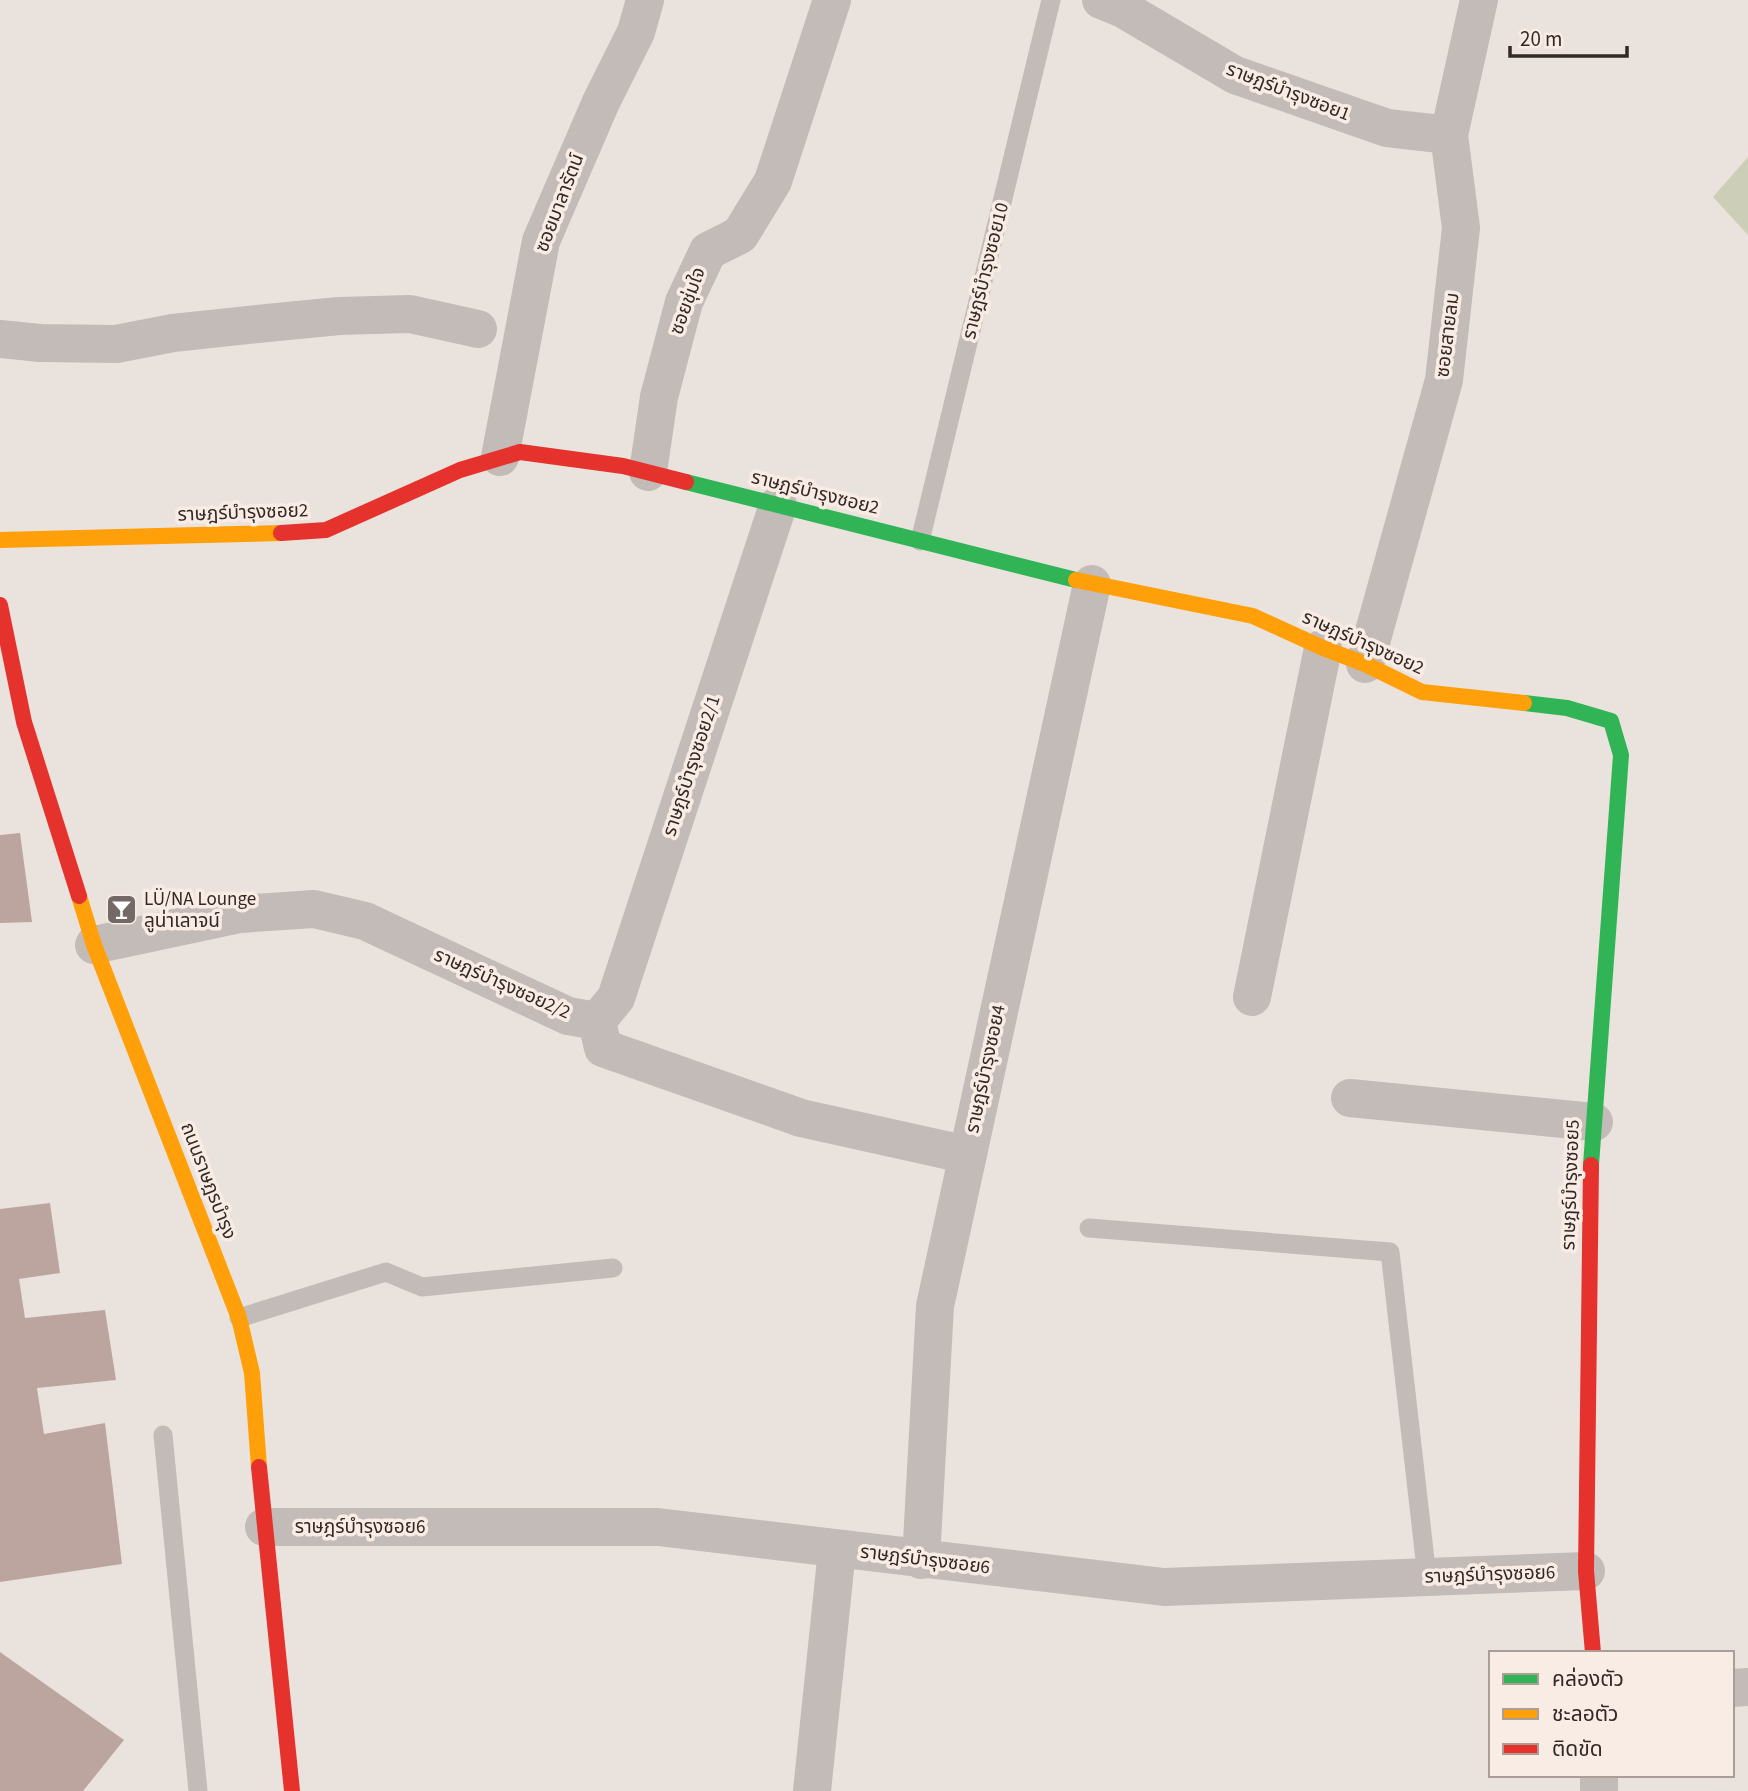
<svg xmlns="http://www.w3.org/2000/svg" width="1748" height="1791" font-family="'Source Sans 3','Noto Sans Thai',sans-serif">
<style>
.green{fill:#cdceb8}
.building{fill:#bda59f}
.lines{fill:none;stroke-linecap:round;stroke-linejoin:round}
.lane{stroke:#c3bbb7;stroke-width:19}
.street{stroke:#c3bbb7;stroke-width:38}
.fast{stroke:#30b455;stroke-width:16}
.slow{stroke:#ff9f0a;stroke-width:16}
.jam{stroke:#e5322d;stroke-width:16}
.labels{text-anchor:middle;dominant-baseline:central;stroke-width:7;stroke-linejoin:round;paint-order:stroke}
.street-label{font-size:19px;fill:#332826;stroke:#f8ece4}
.poi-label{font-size:19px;fill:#332826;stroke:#f8ece4;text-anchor:start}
</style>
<rect width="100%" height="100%" fill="#eae3dd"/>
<!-- green -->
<path class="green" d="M1748 157V235L1713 197Z"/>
<!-- building -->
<path class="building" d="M20 833 32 922 0 923V835Z
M50 1203 60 1273 19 1279 25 1318 105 1310 116 1380 37 1388 44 1434 105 1423 122 1564 0 1582V1209Z
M0 1652 124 1740 83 1791H0Z"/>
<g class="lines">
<!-- lane -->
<path class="lane" d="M920 541 1051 0
M1089 1228 1390 1252 1427 1577
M239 1318 386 1272 422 1287 613 1268
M163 1435 198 1791"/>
<!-- street -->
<path class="street" d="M1101 0 1123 9 1235 75 1387 128 1449 135
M0 339 40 343 116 344 173 333 267 323 339 316 410 314 478 329
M500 457 541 241 601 102 636 32 645 0
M648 472 659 397 684 302 708 251 740 235 773 181 832 0
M1365 664 1444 380 1461 228 1449 135 1479 0
M94 945 240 914 314 909 365 921 568 1016 597 1021 603 1048 801 1118 968 1155
M1252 997 1323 648
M597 1021 616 998 778 505
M1350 1098 1594 1122
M264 1527H658L1164 1587 1586 1571
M921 1560 935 1306 1092 584
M1732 1688 1748 1687
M1599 1775V1791
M812 1791 837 1550"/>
<!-- fast -->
<path class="fast" d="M686 482 1076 580
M1524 703 1567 708 1611 721 1621 755 1591 1165"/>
<!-- slow -->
<path class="slow" d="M0 540 281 533
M1076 580 1253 616 1323 648 1365 664 1422 692 1524 703
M79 896 94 945 239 1318 252 1373 259 1467"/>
<!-- jam -->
<path class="jam" d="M281 533 326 530 460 470 520 452 623 466 686 482
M0 605 24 722 79 896
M1591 1165 1586 1571 1593 1653
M259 1467 292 1791"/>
</g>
<!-- icons -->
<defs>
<symbol id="bar-square" viewBox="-11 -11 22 22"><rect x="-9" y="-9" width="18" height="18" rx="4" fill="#736966" stroke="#f8ece4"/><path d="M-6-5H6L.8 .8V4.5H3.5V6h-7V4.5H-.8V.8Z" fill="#fff"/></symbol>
</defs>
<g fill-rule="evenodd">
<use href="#bar-square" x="104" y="892" width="35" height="35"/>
</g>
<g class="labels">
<!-- street labels -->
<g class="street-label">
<text transform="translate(1288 92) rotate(21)">ราษฎร์บำรุงซอย1</text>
<text transform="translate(560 203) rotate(-69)">ซอยมาลารัตน์</text>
<text transform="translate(986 271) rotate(-76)">ราษฎร์บำรุงซอย10</text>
<text transform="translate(688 301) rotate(-70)">ซอยชุ่มใจ</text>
<text transform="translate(1448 335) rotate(-83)">ซอยสายลม</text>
<text transform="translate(815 493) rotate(14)">ราษฎร์บำรุงซอย2</text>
<text transform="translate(243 513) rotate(-2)">ราษฎร์บำรุงซอย2</text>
<text transform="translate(1363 643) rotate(24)">ราษฎร์บำรุงซอย2</text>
<text transform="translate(692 766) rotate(-72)">ราษฎร์บำรุงซอย2/1</text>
<text transform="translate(502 984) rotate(24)">ราษฎร์บำรุงซอย2/2</text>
<text transform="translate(986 1069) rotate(-78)">ราษฎร์บำรุงซอย4</text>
<text transform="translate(208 1181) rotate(69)">ถนนราษฎรบำรุง</text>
<text transform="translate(1571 1185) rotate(-88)">ราษฎร์บำรุงซอย5</text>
<text x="360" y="1527">ราษฎร์บำรุงซอย6</text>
<text transform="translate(925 1560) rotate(7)">ราษฎร์บำรุงซอย6</text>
<text transform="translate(1490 1575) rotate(-2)">ราษฎร์บำรุงซอย6</text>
</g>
<!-- poi labels -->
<g class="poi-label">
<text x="144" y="899">LÜ/NA Lounge<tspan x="144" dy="22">ลูน่าเลาจน์</tspan></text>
</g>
</g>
<!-- legend -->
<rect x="1489" y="1651" width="245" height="126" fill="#f8ece4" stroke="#a99e98" stroke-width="2"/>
<rect x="1503" y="1674" width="35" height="10" fill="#30b455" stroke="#a99e98" stroke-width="2"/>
<text x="1552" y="1686" font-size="21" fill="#332826">คล่องตัว</text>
<rect x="1503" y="1709" width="35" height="10" fill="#ff9f0a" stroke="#a99e98" stroke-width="2"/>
<text x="1552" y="1721" font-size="21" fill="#332826">ชะลอตัว</text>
<rect x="1503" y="1744" width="35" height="10" fill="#e5322d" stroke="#a99e98" stroke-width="2"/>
<text x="1552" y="1756" font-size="21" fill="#332826">ติดขัด</text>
<!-- scale -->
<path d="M1510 46v10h117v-10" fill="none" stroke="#332826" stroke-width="3.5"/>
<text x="1520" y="46" font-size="21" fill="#332826" stroke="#f8ece4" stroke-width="5" paint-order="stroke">20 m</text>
</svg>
